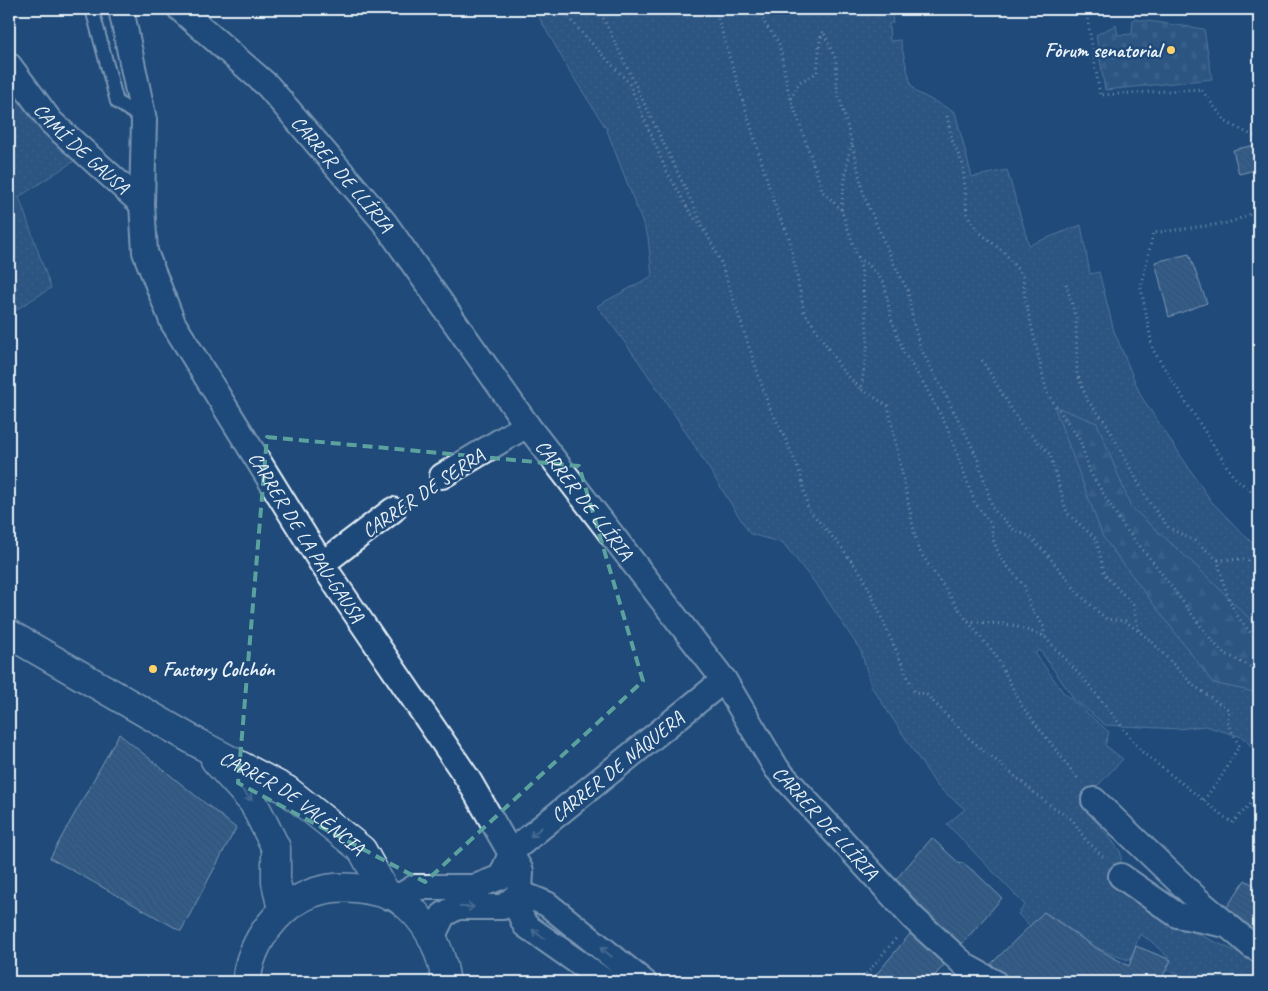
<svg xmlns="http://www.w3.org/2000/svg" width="1268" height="991" font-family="Caveat,sans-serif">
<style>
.green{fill:url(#green-dots);stroke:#92aac2}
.forest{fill:url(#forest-firs);stroke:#92aac2}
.cemetery{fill:url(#cemetery-stones);stroke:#92aac2}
.building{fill:url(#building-back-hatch);stroke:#e8f1f8}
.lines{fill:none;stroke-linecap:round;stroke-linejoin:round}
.service-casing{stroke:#e8f1f8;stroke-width:16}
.minor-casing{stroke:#e8f1f8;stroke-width:28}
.secondary-casing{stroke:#e8f1f8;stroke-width:31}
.path{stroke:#e8f1f8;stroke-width:3;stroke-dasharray:1 4;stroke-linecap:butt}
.service{stroke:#1f4a7a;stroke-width:12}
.minor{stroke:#1f4a7a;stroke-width:24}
.secondary{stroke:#1f4a7a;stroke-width:28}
.oneway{stroke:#6f8dac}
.marked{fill:none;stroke:#5ba19e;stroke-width:4;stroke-dasharray:10 6;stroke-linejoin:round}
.poi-dot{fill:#ffd166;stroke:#1f4a7a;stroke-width:2}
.labels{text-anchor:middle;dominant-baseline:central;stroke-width:5;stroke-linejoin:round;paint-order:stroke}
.poi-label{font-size:20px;font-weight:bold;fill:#e8f1f8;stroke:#1f4a7a;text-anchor:end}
.street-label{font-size:20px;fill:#e8f1f8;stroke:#1f4a7a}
</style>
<defs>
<pattern id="green-dots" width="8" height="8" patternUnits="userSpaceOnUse" patternTransform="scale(1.25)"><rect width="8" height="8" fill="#3c628c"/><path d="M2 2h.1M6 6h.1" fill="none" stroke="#58799d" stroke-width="1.8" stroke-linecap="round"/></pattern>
<pattern id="forest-firs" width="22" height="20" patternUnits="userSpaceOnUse" patternTransform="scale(1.25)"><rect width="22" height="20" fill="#3c628c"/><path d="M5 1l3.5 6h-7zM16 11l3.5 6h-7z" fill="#58799d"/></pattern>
<pattern id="cemetery-stones" width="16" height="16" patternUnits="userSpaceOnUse" patternTransform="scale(1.25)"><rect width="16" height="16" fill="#3c628c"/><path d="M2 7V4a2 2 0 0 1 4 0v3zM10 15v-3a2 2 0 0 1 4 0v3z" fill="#58799d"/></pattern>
<pattern id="building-back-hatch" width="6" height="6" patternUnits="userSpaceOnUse" patternTransform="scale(1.25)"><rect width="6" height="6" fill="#517399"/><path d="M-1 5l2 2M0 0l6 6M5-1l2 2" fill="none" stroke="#4c5e72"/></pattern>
</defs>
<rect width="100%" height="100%" fill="#1f4a7a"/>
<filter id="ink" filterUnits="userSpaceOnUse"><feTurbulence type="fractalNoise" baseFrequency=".02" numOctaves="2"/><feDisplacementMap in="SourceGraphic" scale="10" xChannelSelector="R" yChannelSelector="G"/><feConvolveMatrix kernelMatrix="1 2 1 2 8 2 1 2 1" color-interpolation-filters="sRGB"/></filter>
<g filter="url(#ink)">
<!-- green -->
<path class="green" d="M534 9H891L893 23H889L890 41 900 40 911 85 916 92 955 112 972 177 1007 170 1029 245 1081 225 1090 274 1099 272 1114 331 1141 396 1211 501 1253 544 1259 538V754L1242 737 1205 726 1178 729 1105 725 1074 699 1040 650 1035 653 1063 692 1109 732 1105 745 1123 759 1080 804 1109 836 1121 853V876L1165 919 1259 962V982H1199L1166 970 1171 960 1152 942 1140 934 1130 960C1094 952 1075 930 1044 912L1030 926 1018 914 1025 905 947 824 965 809 937 786 871 686 861 651 819 588 783 543 750 534C701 457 654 377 597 306L652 276 648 237 606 128 572 75Z
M9 65 77 159 19 197 51 288 9 314Z"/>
<!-- forest -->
<path class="forest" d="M1054 406 1097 423 1131 507 1194 564 1259 628V693L1213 683 1103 537Z"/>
<!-- cemetery -->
<path class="cemetery" d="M1133 19 1204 29 1212 79 1105 90 1096 35 1116 25 1118 35 1132 34Z"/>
<!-- building -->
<path class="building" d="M1259 144V169L1239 174 1233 150Z
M1189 254 1207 303 1169 317 1155 262Z
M119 734 236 828 181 931 50 858Z
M932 838 960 864 962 862 977 874 1002 898 962 944 923 908 896 879Z
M1245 880 1259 888V934L1227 907Z
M1044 912 1094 947 1129 966 1136 946 1171 960 1160 982H1008L1005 975 991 964Z
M910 934 944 965 929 982H870Z"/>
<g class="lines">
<defs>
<path id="service" d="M92 9 117 102 143 119"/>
<g id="minor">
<path id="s1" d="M121 9 144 120 142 204 145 252 173 323 322 564 468 779 521 871 520 893 503 907H457L443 915 433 936"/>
<path id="s2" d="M180 9 268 86 384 222 527 425 724 680 777 769 913 918 967 967 994 982"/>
<path id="s3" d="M9 65 51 122 142 204"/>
<path d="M442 476 527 425"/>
<path d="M322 564 393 510"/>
<path d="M1094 800 1199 901 1252 946 1259 950"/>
<path d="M1121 876 1177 915 1226 925"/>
<path id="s4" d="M397 898 415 887H475L501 877 512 851 724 680"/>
<path d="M606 982 525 925 520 914V893L547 904 644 982"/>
</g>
<g id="secondary">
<path id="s5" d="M9 634 203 746 287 790 362 850 387 895"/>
<path d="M215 760 253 802 276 848V882L282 910"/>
<path d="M247 982C247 963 257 941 269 926 295 892 331 881 373 891 381 893 392 894 399 899 427 919 441 949 446 982"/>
</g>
</defs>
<!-- service casing -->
<use href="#service" class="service-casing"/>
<!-- minor casing -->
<use href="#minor" class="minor-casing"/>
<!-- secondary casing -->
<use href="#secondary" class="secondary-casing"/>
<!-- path -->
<path class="path" d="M563 9 580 31 629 83 666 170 690 212 704 231
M599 9 722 265 768 404 786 440 801 476 808 509 842 548 864 578 915 693 926 694 969 738 1047 803 1073 820 1084 838 1103 857
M715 9 776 209 789 237 804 311 843 371 861 389
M763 9V21L779 43 788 90 823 192 841 209 861 267 868 342 861 389 888 406 918 549 967 621 1012 625 1044 636 1089 685 1141 751 1232 823 1259 795
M1086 9 1100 95 1201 89 1226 122 1259 139
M791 99 799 82 817 73 820 40 823 31 836 60 837 90 852 143
M947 116 952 140 963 165 967 214 979 232 1005 253 1023 277 1025 298 1047 393 1080 440 1090 472 1124 527 1157 567 1205 632 1222 652 1259 671
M841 209 848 157 852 143 864 196 894 264 908 291 913 322 921 349 967 436 978 460 993 509 1015 531 1029 536 1047 554 1079 594 1106 619 1125 621 1150 640 1193 685 1229 710 1228 723 1239 746 1220 779 1203 801
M1259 211 1228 223 1153 233 1141 288 1153 350 1233 476 1259 498
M858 257 869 265 884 282 891 318 904 353 924 384 948 429 975 503 991 524 993 539 1000 557 1024 586 1031 608 1044 627V636
M1066 284 1076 318 1077 374 1088 401 1106 423 1148 501 1169 528 1195 541 1218 560C1224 591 1234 620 1259 640
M982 360 1021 425 1050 454 1067 513 1096 539 1105 575 1133 605 1139 632
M1218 560 1245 559 1259 567
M968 622 995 654 1022 706 1079 780
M860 982 896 938"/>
<!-- service -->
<use href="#service" class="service"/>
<!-- minor -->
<use href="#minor" class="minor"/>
<!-- secondary -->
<use href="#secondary" class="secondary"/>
</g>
<!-- one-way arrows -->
<defs><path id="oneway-shaft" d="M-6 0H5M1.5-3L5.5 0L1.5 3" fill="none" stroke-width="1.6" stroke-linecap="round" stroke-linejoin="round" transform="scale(1.25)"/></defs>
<g class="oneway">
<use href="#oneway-shaft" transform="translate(247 795) rotate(47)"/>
<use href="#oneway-shaft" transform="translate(536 832) rotate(141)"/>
<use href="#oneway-shaft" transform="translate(467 907)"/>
<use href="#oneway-shaft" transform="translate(538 934) rotate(-144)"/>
<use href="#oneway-shaft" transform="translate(606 952) rotate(-141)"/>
</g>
</g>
<!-- marked area -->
<path d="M0 0H1268V991H0ZM267 437 579 466 643 681 425 882 238 783Z" fill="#1f4a7a" fill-opacity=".55" fill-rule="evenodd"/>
<path class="marked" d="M267 437 579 466 643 681 425 882 238 783Z"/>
<!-- markers -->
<g class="poi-dot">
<circle cx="1171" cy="50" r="5"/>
<circle cx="153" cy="669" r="5"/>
</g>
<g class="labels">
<!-- poi labels -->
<g class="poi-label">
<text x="1161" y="50">Fòrum senatorial</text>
<text x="163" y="669" text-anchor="start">Factory Colchón</text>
</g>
<!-- street labels -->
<g class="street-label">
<text stroke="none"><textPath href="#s3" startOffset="111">CAMÍ DE GAUSA</textPath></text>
<text stroke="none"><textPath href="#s2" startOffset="232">CARRER DE LLÍRIA</textPath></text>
<text transform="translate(423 493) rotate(-34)">CARRER DE SERRA</text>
<text stroke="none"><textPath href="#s2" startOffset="638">CARRER DE LLÍRIA</textPath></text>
<text stroke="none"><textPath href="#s1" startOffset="574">CARRER DE LA PAU-GAUSA</textPath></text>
<text stroke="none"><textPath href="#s4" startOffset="272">CARRER DE NÀQUERA</textPath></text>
<text stroke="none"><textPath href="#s5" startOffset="330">CARRER DE VALÈNCIA</textPath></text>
<text stroke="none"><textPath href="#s2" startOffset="1042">CARRER DE LLÍRIA</textPath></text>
</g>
</g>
<!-- margin -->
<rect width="1268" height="991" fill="none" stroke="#1f4a7a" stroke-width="30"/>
<rect x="15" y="15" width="1238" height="961" fill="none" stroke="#e8f1f8" stroke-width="2" filter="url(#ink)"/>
</svg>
